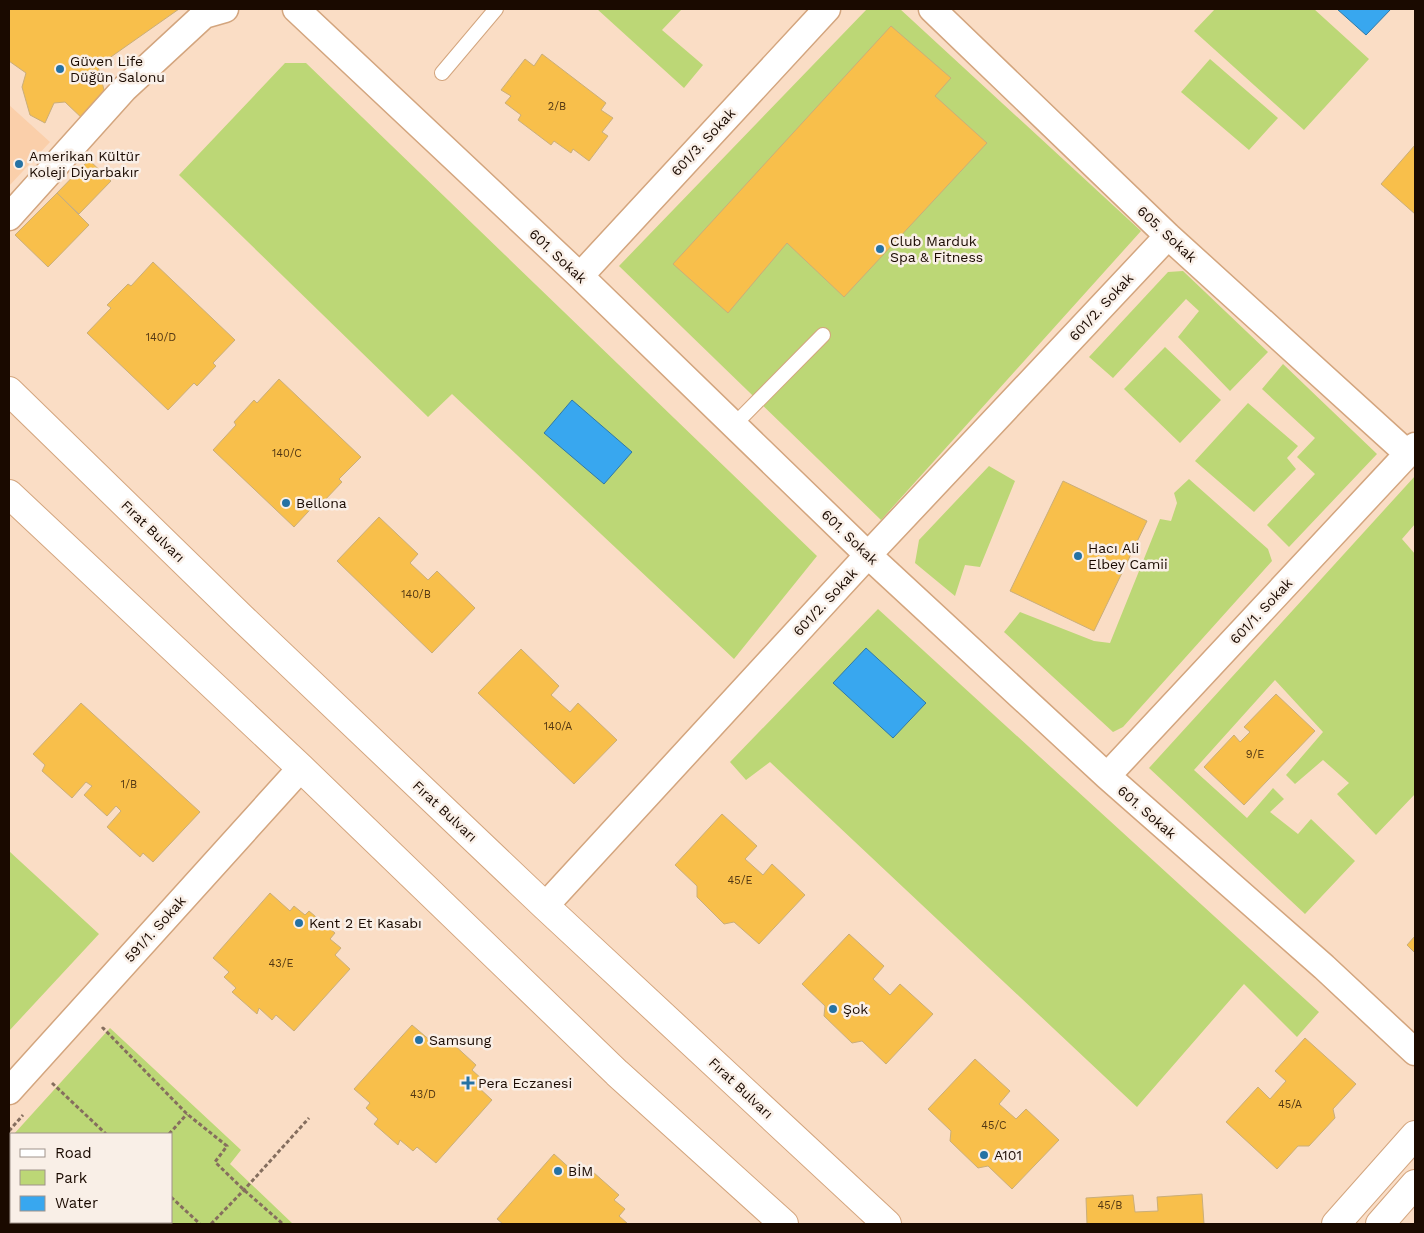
<svg xmlns="http://www.w3.org/2000/svg" width="1424" height="1233" font-family="'Work Sans',sans-serif">
<style>
.built{fill:#facfaa}
.green{fill:#bcd776}
.water{fill:#38a7ef;stroke:#2f78a7}
.building{fill:#f8bf4b;stroke:#caae7a}
.lines{fill:none;stroke-linecap:round;stroke-linejoin:round}
.service-casing{stroke:#d3a57e;stroke-width:16}
.minor-casing{stroke:#d3a57e;stroke-width:29}
.secondary-casing{stroke:#d3a57e;stroke-width:30}
.primary-casing{stroke:#d3a57e;stroke-width:30}
.path{stroke:#856e5e;stroke-width:3;stroke-dasharray:4 2.5;stroke-linecap:butt}
.service{stroke:#fff;stroke-width:14}
.minor{stroke:#fff;stroke-width:26}
.secondary{stroke:#fff;stroke-width:28}
.primary{stroke:#fff;stroke-width:28}
.poi-dot{fill:#2572a4;stroke:#f9efe7;stroke-width:2}
.labels{text-anchor:middle;dominant-baseline:central;stroke-width:5;stroke-linejoin:round;paint-order:stroke}
.number-label{font-size:11px;fill:#523713}
.poi-label{font-size:14px;fill:#1a0a00;stroke:#f9efe7;text-anchor:start}
.street-label{font-size:14px;fill:#1a0a00;stroke:#f9efe7}
</style>
<rect width="100%" height="100%" fill="#faddc5"/>
<!-- built -->
<path class="built" d="M9 105 50 142 9 186Z"/>
<!-- green -->
<path class="green" d="M597 9H682L662 30 703 65 684 88Z
M867 9H900L1141 231 881 520 619 266Z
M1215 9H1314L1369 59 1304 130 1194 31Z
M1210 59 1278 118 1249 150 1181 92Z
M285 63H306L817 556 734 659 452 394 428 417 179 175Z
M1183 271 1268 352 1230 391 1178 337 1199 311 1186 299 1113 378 1089 357 1168 272Z
M1165 347 1221 400 1180 443 1124 389Z
M1283 364 1377 454 1289 547 1267 525 1315 474 1297 457 1315 438 1262 389Z
M1248 403 1298 446 1287 458 1296 469 1254 512 1195 461Z
M989 466 1015 481 980 567 965 565 955 596 915 563 919 540Z
M1415 476V524L1402 539 1415 554V794L1376 835 1337 794 1349 783 1323 760 1295 784 1286 775 1323 732 1275 680 1194 770 1247 818 1273 788 1284 799 1270 812 1298 834 1311 819 1355 861 1305 914 1149 768Z
M1189 479 1268 549 1272 561 1123 727 1113 732 1004 632 1020 612 1094 641 1110 643 1160 519 1171 521 1177 503 1174 493Z
M878 609 1319 1012 1297 1037 1244 984 1137 1107 770 762 746 780 730 762Z
M9 851 99 934 9 1031Z
M110 1028 241 1150 230 1164 293 1224H110L108 1222H171V1134H14Z"/>
<!-- water -->
<path class="water" d="M1337 9H1391L1366 35Z
M572 400 632 452 604 484 544 433Z
M866 648 926 703 893 738 833 683Z"/>
<!-- building -->
<path class="building" d="M9 9H179L98 66 104 90 98 108 85 121 65 102 54 103 45 123 30 115 22 87 26 73 9 61Z
M891 26 951 78 935 96 987 143 844 297 787 243 728 313 673 264Z
M542 54 606 103 601 110 613 118 602 132 608 136 589 161 573 149 571 153 554 141 551 145 518 120 521 115 505 103 511 96 501 90 525 59 534 66Z
M1415 145V214L1381 184Z
M89 160 111 181 79 214 57 193Z
M57 193 89 225 48 267 15 235Z
M153 262 235 340 213 363 216 366 197 386 194 383 168 410 87 333 111 308 107 305 128 284 131 286Z
M279 379 361 457 339 479 342 482 323 502 320 499 294 527 213 450 236 425 234 422 254 400 257 403Z
M1063 481 1147 521 1094 631 1010 591Z
M379 517 418 554 410 563 428 580 437 571 475 608 432 653 337 561Z
M521 649 559 686 551 695 570 712 578 703 617 740 574 784 478 693Z
M1276 694 1315 731 1244 805 1204 767 1234 735 1240 742 1250 732 1244 727Z
M81 703 200 812 153 862 143 853 140 857 107 827 121 811 116 806 107 816 84 795 92 786 86 782 72 798 42 771 45 765 33 754Z
M722 814 757 846 745 859 763 875 772 864 805 895 759 944 734 922 724 924 697 897V886L675 865Z
M270 893 290 911 294 906 305 915 309 911 335 933 330 939 341 948 335 955 350 969 294 1031 276 1015 272 1020 259 1008 257 1014 232 992 236 988 224 977 229 972 213 958Z
M849 934 884 966 873 979 890 995 900 984 933 1014 886 1064 862 1041 852 1043 824 1016 825 1006 802 984Z
M1415 936V953L1407 945Z
M412 1025 432 1042 436 1038 446 1047 451 1042 476 1065 472 1070 483 1080 477 1086 492 1100 436 1163 417 1147 413 1151 400 1140 398 1145 374 1124 378 1119 366 1108 370 1103 354 1089Z
M1305 1038 1356 1084 1333 1109 1335 1118 1309 1146H1298L1277 1169 1226 1122 1258 1087 1270 1099 1286 1081 1275 1071Z
M975 1059 1010 1091 999 1104 1016 1119 1026 1109 1059 1140 1012 1189 988 1166 978 1168 950 1141 951 1131 928 1109Z
M554 1154 574 1172 578 1168 588 1177 593 1172 619 1195 614 1200 625 1209 619 1216 628 1224H503L497 1219Z
M1202 1194 1204 1224H1087L1086 1198 1133 1195 1135 1212 1158 1211 1157 1197Z"/>
<g class="lines">
<defs>
<path id="service" d="M442 73 496 9
M734 425 823 335"/>
<path id="minor" d="M296 9 580 276 868 555 1107 776 1324 967 1415 1052
M932 9 1168 236 1408 454
M9 217 124 89 204 15 225 9
M580 276 827 9
M1107 776 1415 446
M545 906 868 555 1168 236
M9 1091 301 768
M9 1195 11 1197
M37 1222 39 1224"/>
<path id="secondary" d="M1336 1224 1415 1135
M1380 1224 1415 1184"/>
<path id="primary" d="M9 391 241 617 545 906 887 1224
M9 494 301 768 617 1073 784 1224"/>
</defs>
<!-- service casing -->
<use href="#service" class="service-casing"/>
<!-- minor casing -->
<use href="#minor" class="minor-casing"/>
<!-- secondary casing -->
<use href="#secondary" class="secondary-casing"/>
<!-- primary casing -->
<use href="#primary" class="primary-casing"/>
<!-- path -->
<path class="path" d="M102 1029 103 1028 187 1114 227 1146 215 1162 244 1190 283 1224
M52 1083 106 1134
M9 1131 23 1115
M169 1134 187 1114
M9 1145 11 1147
M171 1197 200 1224
M94 1222 97 1224
M211 1224 244 1190 309 1118"/>
<!-- service -->
<use href="#service" class="service"/>
<!-- minor -->
<use href="#minor" class="minor"/>
<!-- secondary -->
<use href="#secondary" class="secondary"/>
<!-- primary -->
<use href="#primary" class="primary"/>
</g>
<!-- markers -->
<g class="poi-dot">
<circle cx="60" cy="69" r="5"/>
<circle cx="19" cy="164" r="5"/>
<circle cx="880" cy="249" r="5"/>
<circle cx="286" cy="503" r="5"/>
<circle cx="1078" cy="556" r="5"/>
<circle cx="299" cy="923" r="5"/>
<circle cx="833" cy="1009" r="5"/>
<circle cx="419" cy="1040" r="5"/>
<path d="M465.5 1075.5h5v5h5v5h-5v5h-5v-5h-5v-5h5z"/>
<circle cx="984" cy="1155" r="5"/>
<circle cx="558" cy="1171" r="5"/>
</g>
<g class="labels">
<!-- number labels -->
<g class="number-label">
<text x="557" y="106">2/B</text>
<text x="161" y="337">140/D</text>
<text x="287" y="453">140/C</text>
<text x="416" y="594">140/B</text>
<text x="558" y="726">140/A</text>
<text x="1255" y="754">9/E</text>
<text x="129" y="784">1/B</text>
<text x="740" y="880">45/E</text>
<text x="281" y="963">43/E</text>
<text x="423" y="1094">43/D</text>
<text x="1290" y="1104">45/A</text>
<text x="994" y="1125">45/C</text>
<text x="1110" y="1205">45/B</text>
</g>
<!-- poi labels -->
<g class="poi-label">
<text x="70" y="61">Güven Life<tspan x="70" dy="16">Düğün Salonu</tspan></text>
<text x="29" y="156">Amerikan Kültür<tspan x="29" dy="16">Koleji Diyarbakır</tspan></text>
<text x="890" y="241">Club Marduk<tspan x="890" dy="16">Spa &amp; Fitness</tspan></text>
<text x="296" y="503">Bellona</text>
<text x="1088" y="548">Hacı Ali<tspan x="1088" dy="16">Elbey Camii</tspan></text>
<text x="309" y="923">Kent 2 Et Kasabı</text>
<text x="843" y="1009">Şok</text>
<text x="429" y="1040">Samsung</text>
<text x="478" y="1083">Pera Eczanesi</text>
<text x="994" y="1155">A101</text>
<text x="568" y="1171">BİM</text>
</g>
<!-- street labels -->
<g class="street-label">
<text transform="translate(703 142) rotate(-47)">601/3. Sokak</text>
<text transform="translate(1167 234) rotate(43)">605. Sokak</text>
<text transform="translate(558 256) rotate(43)">601. Sokak</text>
<text transform="translate(1101 307) rotate(-47)">601/2. Sokak</text>
<text transform="translate(153 531) rotate(44)">Fırat Bulvarı</text>
<text transform="translate(850 537) rotate(44)">601. Sokak</text>
<text transform="translate(825 602) rotate(-47)">601/2. Sokak</text>
<text transform="translate(1261 611) rotate(-47)">601/1. Sokak</text>
<text transform="translate(445 811) rotate(43)">Fırat Bulvarı</text>
<text transform="translate(1147 812) rotate(41)">601. Sokak</text>
<text transform="translate(155 929) rotate(-48)">591/1. Sokak</text>
<text transform="translate(741 1088) rotate(43)">Fırat Bulvarı</text>
</g>
</g>
<!-- border -->
<rect width="1424" height="1233" fill="none" stroke="#1a0a00" stroke-width="20"/>
<!-- legend -->
<rect x="10" y="1133" width="162" height="90" fill="#f9efe7" stroke="#a0938b"/>
<rect x="20" y="1149" width="25" height="8" fill="#ffffff" stroke="#a0938b"/>
<text x="55" y="1158" font-size="15" fill="#1a0a00">Road</text>
<rect x="20" y="1170" width="25" height="15" fill="#bcd776" stroke="#a0938b"/>
<text x="55" y="1183" font-size="15" fill="#1a0a00">Park</text>
<rect x="20" y="1196" width="25" height="15" fill="#38a7ef" stroke="#a0938b"/>
<text x="55" y="1208" font-size="15" fill="#1a0a00">Water</text>
</svg>
